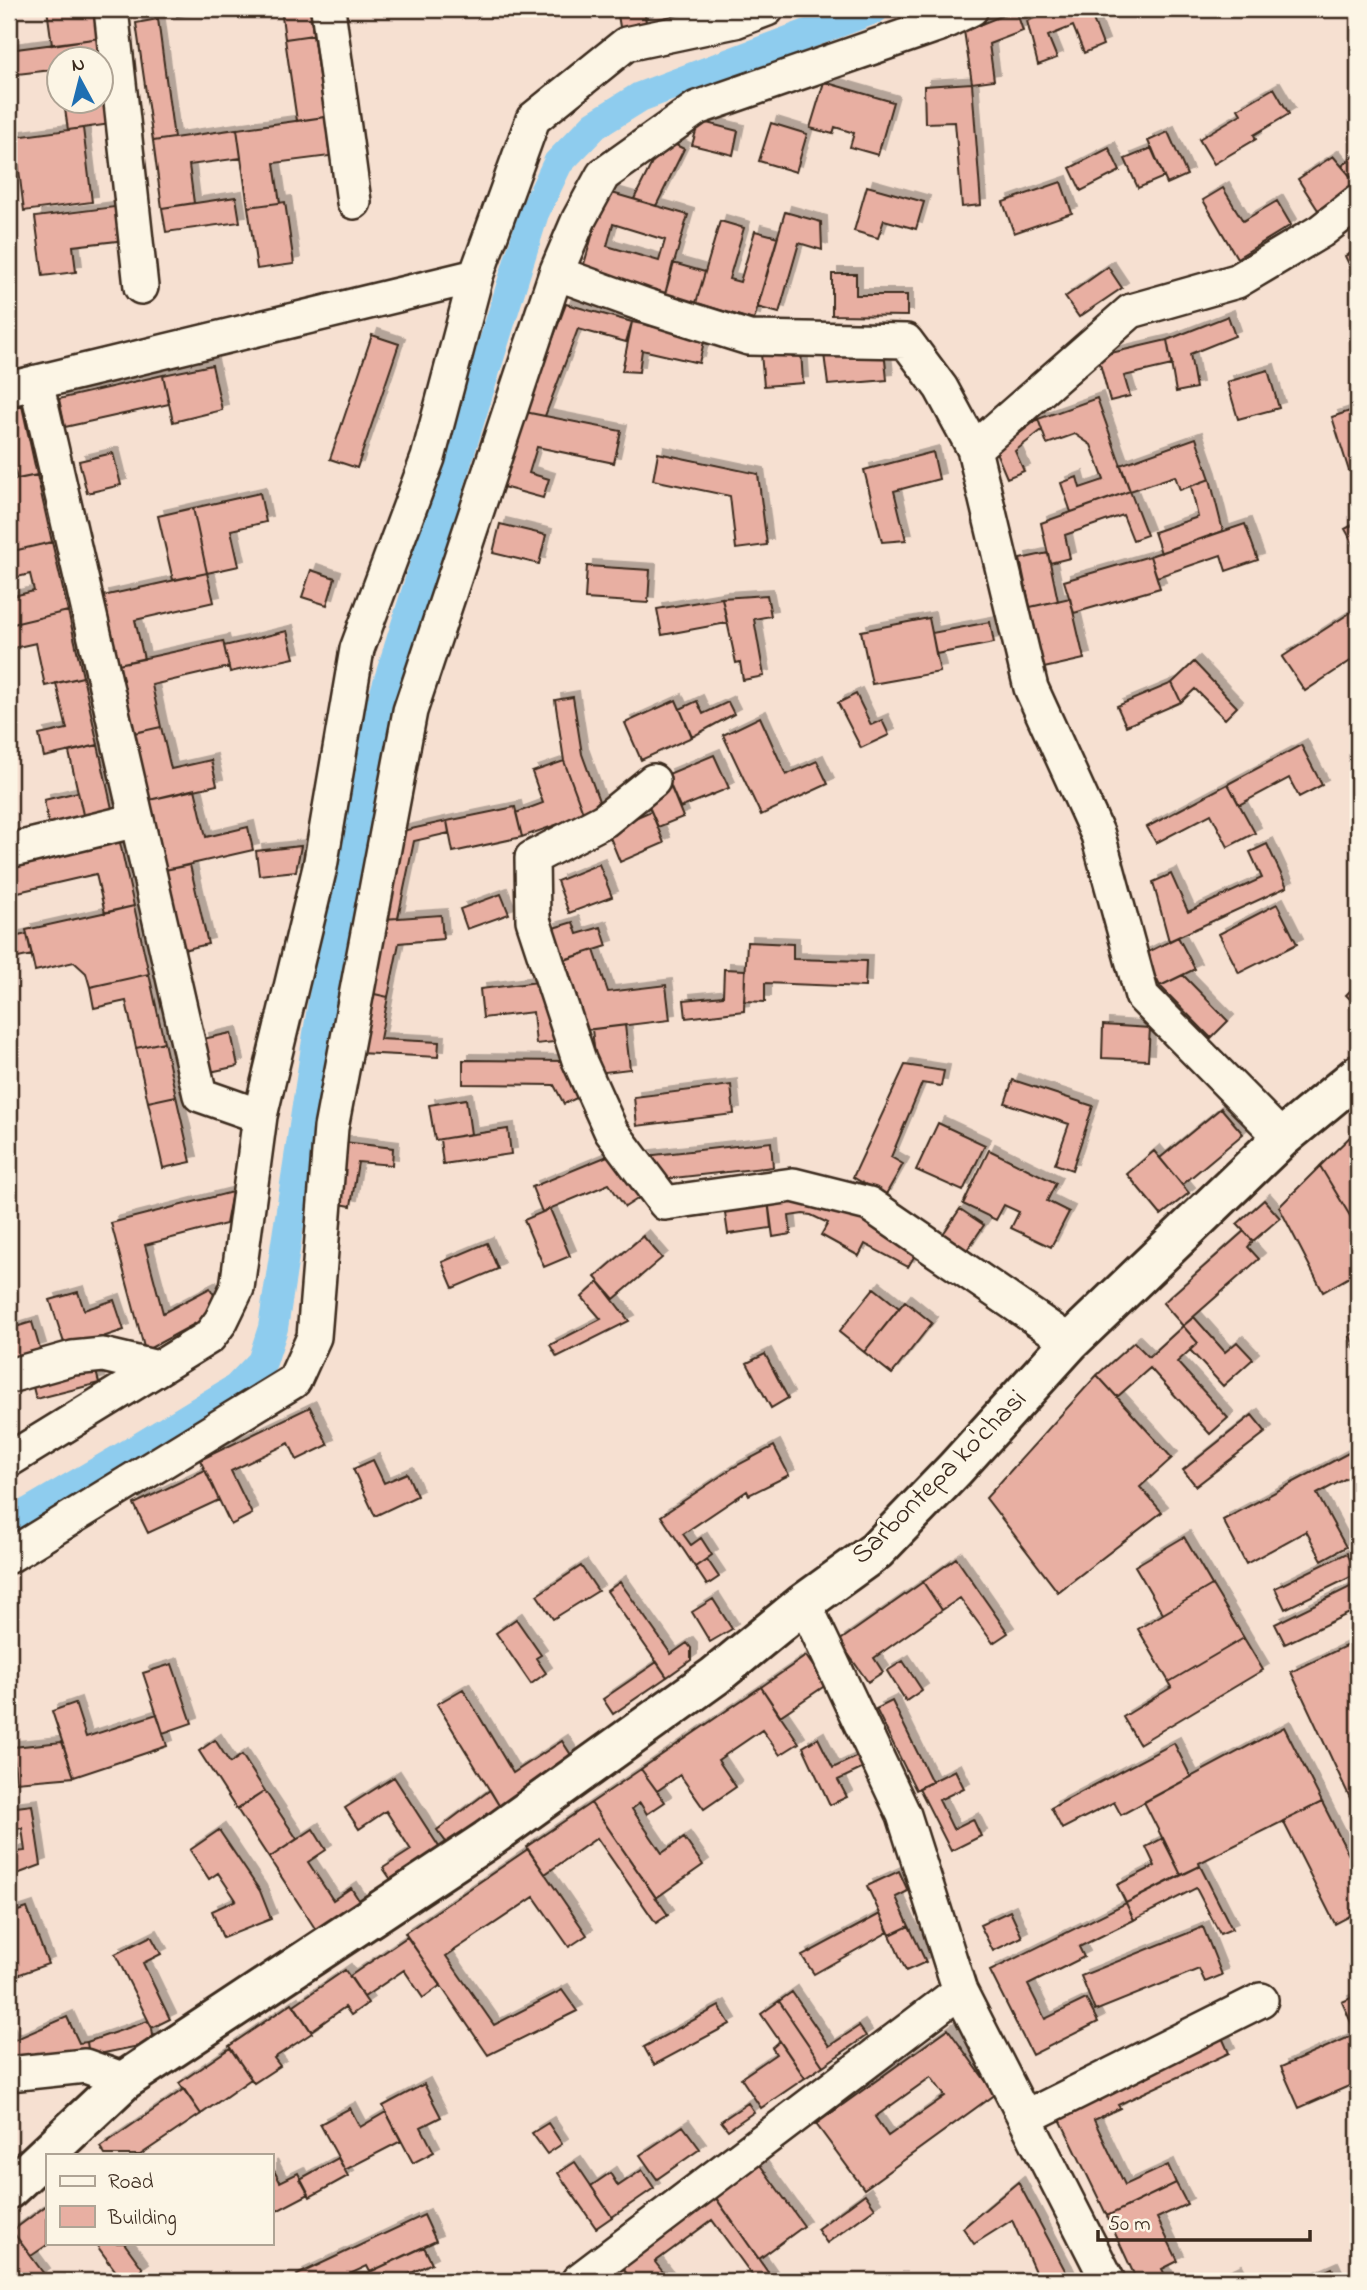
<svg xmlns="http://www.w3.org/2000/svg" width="1367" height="2290" font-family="'Indie Flower',sans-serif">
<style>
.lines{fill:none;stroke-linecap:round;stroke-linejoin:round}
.canal{stroke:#8eccee;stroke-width:30}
.building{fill:#e8afa2;stroke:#3b2a1e;stroke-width:2;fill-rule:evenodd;filter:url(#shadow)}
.street-casing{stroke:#3b2a1e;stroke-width:38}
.secondary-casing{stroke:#3b2a1e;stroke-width:44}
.street{stroke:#fcf5e5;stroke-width:33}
.secondary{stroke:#fcf5e5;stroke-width:38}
.labels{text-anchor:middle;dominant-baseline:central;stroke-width:6;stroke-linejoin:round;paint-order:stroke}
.street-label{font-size:28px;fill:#3b2a1e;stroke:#fcf5e5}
</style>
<defs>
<filter id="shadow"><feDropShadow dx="6" dy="-6" stdDeviation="0" flood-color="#0004"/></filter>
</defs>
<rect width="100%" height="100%" fill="#f6e0d1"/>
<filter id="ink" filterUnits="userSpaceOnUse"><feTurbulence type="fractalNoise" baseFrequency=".0143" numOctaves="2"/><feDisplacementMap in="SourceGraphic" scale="14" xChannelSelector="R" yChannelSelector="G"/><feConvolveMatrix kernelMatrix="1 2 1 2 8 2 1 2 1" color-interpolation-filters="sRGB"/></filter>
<g filter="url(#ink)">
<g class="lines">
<!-- canal -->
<path class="canal" d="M9 1524 139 1448 237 1388 262 1362 273 1328 323 1001 374 728 534 213 558 163 595 125 640 97 874 9"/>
</g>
<!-- building -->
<path class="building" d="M47 9H96L100 38 52 45Z
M176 9H220L221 10 177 16Z
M281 9H310L313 35 285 39Z
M617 9H644L646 22 621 33Z
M1057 9H1089L1103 45 1084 53 1073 26 1048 36 1057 58 1038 65 1027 21Z
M1016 10 1023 31 989 44 994 80 972 83 964 31Z
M158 19 174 138 153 141 136 23Z
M313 35 325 117 297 121 285 39Z
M100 38 111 124 68 130 64 102H102V60H60V69L9 75V50Z
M824 82 893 102 878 155 850 147 854 133 835 127 833 134 810 128Z
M972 83 981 205 962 207 955 122 925 123 924 86Z
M1274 88 1289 114 1254 135 1256 139 1214 164 1199 139 1241 114 1238 109Z
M325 117 330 156 274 163 280 203 248 207 237 129Z
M699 121 738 131 733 155 692 145Z
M771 123 807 134 796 172 759 161Z
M83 128 92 202 24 211 15 137Z
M237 129 241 158 189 165 194 203 162 208 153 141Z
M1168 132 1187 175 1167 184 1148 141Z
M664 139 684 149 656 206 634 199Z
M1109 148 1120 171 1081 191 1070 168Z
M1152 148 1164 177 1138 188 1125 159Z
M1358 153V183L1357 184 1342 166Z
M1333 156 1357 184 1318 210 1298 179Z
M1061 182 1072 213 1014 233 1003 202Z
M867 186 924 202 916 229 884 220 878 238 854 231Z
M1223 188 1243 221 1277 201 1291 225 1237 258 1203 200Z
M605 191 688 215 665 294 582 271ZM613 224 665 240 659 261 607 246Z
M236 197 240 222 166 232 162 208Z
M285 202 294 264 257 269 248 207Z
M122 206 126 240 73 246 76 272 43 276 35 217Z
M785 212 821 222 822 250 799 243 779 313 757 307Z
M720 221 744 228 729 279 740 282 755 231 778 237 754 320 696 303Z
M1358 250V281H1357L1345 256Z
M673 263 705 272 696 303 665 294Z
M1108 267 1122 288 1079 317 1065 297Z
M832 274H856V295H907V316L832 315Z
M566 304 632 322 626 342 578 329 545 416 525 412Z
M1228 316 1235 336 1190 354 1196 388 1176 392 1167 340Z
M632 322 705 337 699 363 642 350 639 372 622 371Z
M372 335 399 344 357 468 330 459Z
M1167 340 1172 365 1124 376 1130 396 1110 401 1098 356Z
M884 349 887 380 828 385 824 354Z
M801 350 803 383 764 386 761 354Z
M212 365 222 410 173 422 163 375Z
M1268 370 1279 408 1238 419 1227 382Z
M163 375 169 404 65 427 59 399Z
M1097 398 1130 491 1071 512 1061 483 1077 477 1080 488 1104 480 1091 445 1075 434 1047 444 1038 419Z
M22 406 37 475 17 479 14 467 9 468V409Z
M1353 410 1358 426V468L1349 471 1332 417Z
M525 412 621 431 614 463 537 447 529 473 549 479 543 498 503 487Z
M1038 419 1042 430 1015 451 1024 471 1007 478 996 452Z
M1196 438 1210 479 1180 490 1175 476 1130 491 1120 465Z
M933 452 939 479 894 491 906 540 882 542 864 470Z
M113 453 121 485 87 493 79 461Z
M658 453 758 474 767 545 736 549 730 496 653 480Z
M37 475 52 542 13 551 9 534V481Z
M1210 479 1223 531 1161 553 1154 532 1198 517 1191 486Z
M1130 491 1147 535 1133 540 1123 515 1065 535 1070 558 1050 563 1041 523Z
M260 493 266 522 231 530 239 566 207 573 193 508Z
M193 508 207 573 173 580 158 516Z
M1358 522V552L1345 529Z
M500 524 546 535 539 564 493 553Z
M1245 524 1258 560 1226 571 1221 555 1157 577 1150 556Z
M52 542 68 611 9 625V597L34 591 30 574 9 579V552Z
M1048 553 1058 601 1030 607 1020 559Z
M1150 556 1160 588 1074 613 1064 581Z
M587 566 650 570 648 603 585 599Z
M311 570 335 578 327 605 302 597Z
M207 573 214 602 135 620 144 659 118 664 103 596Z
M767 595 771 616 754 619 764 676 743 680 740 662 736 663 722 598Z
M722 598 727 623 662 635 657 609Z
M1070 598 1084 659 1044 668 1030 607Z
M68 611 83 677 45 686 36 643 9 649V625Z
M1353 611 1358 619V656L1305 691 1282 657Z
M929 618 940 672 872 684 861 631Z
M990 622 994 643 936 654 932 633Z
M287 631 294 658 230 672 224 646Z
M223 641 229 667 152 685 161 727 134 733 118 664Z
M1194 662 1237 707 1225 719 1195 689 1181 702 1172 683Z
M83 677 98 745 44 757 39 735 67 729 56 683Z
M1172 683 1181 702 1126 726 1117 706Z
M856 694 871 725 882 720 889 735 861 748 838 703Z
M573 697 582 754 599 801 584 815 564 761 555 700Z
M676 700 692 737 641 760 625 723Z
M697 701 703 714 728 702 734 714 692 737 680 709Z
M760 717 786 775 817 761 828 784 761 815 723 735Z
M161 727 171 769 211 760 217 785 149 800 134 733Z
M98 745 113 813 84 819 69 752Z
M1301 745 1322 785 1299 797 1289 778 1239 805 1228 784Z
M714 755 729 788 680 808 666 775Z
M564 761 584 815 522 837 516 813 543 803 532 772Z
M1228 784 1255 833 1228 847 1211 814 1156 843 1147 827Z
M670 785 683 817 658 827 644 795Z
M195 789 206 837 248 827 253 850 165 870 149 800Z
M78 792 84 819 49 827 44 800Z
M515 807 522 837 453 852 447 821Z
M651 811 664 843 620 862 607 830Z
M447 821 449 833 414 841 398 918 384 919 402 831Z
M119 838 134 906 105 913 96 874 18 892 11 863Z
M1267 844 1287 887 1169 941 1153 882 1171 874 1188 912 1262 878 1250 852Z
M301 846 296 871 259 875 256 851Z
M599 864 612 897 569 913 557 881Z
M190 865 208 944 183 950 165 870Z
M501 894 509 914 467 929 460 909Z
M1277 904 1297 944 1239 973 1219 934Z
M134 906 149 974 90 987 86 973 74 962 35 971 26 930Z
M441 915 443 939 399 943 388 997 370 993 384 919Z
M573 922 577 934 601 927 607 946 560 961 550 929Z
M27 934 32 955 9 960V938Z
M1178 937 1195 969 1160 986 1144 954Z
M747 942 793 944V959L866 961 865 987 765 983V1002L744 1001Z
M594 950 608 992 666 985 670 1020 587 1030 565 960Z
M724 969 745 970 744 1011 686 1018 684 1000 723 996Z
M149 974 164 1042 136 1048 126 1001 94 1008 90 987Z
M1183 975 1228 1021 1211 1038 1160 986Z
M538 982 564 1041 536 1044 533 1012 483 1018 480 989Z
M1358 983V1007L1346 995Z
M370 993 388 997 380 1039 439 1042 438 1057 358 1053Z
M625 1025 630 1069 597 1073 592 1029Z
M1103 1025 1150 1028 1148 1060 1102 1058Z
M231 1033 238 1066 210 1072 203 1039Z
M164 1042 176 1096 148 1102 136 1048Z
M463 1060 567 1061 583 1095 564 1104 554 1085 463 1084Z
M905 1065 944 1071 941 1086 922 1083 891 1157 903 1164 885 1196 853 1177Z
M1013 1080 1093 1106 1072 1170 1055 1164 1069 1124 1005 1103Z
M731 1085 734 1114 637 1126 634 1097Z
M176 1096 191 1162 163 1168 148 1102Z
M466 1099 471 1134 435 1140 429 1105Z
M1221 1108 1243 1134 1182 1185 1160 1158Z
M938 1123 985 1145 963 1191 916 1170Z
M508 1129 511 1154 443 1164 440 1139Z
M1358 1129V1229L1320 1166Z
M344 1142 393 1148 392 1165 358 1162 351 1206 334 1203Z
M771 1142 773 1167 665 1179 645 1156Z
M989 1150 1056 1183 1047 1201 1069 1212 1051 1247 1011 1228 1019 1212 1004 1205 996 1220 963 1204Z
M1154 1151 1189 1193 1161 1215 1127 1174Z
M610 1155 639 1198 625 1207 609 1184 542 1212 532 1187Z
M1320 1166 1358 1229V1272L1323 1292 1279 1207Z
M232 1192 226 1224 145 1245 163 1313 210 1288 222 1309 145 1351 111 1223Z
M768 1200 771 1228 728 1234 724 1206Z
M768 1200 838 1205 918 1250 908 1267 865 1244 859 1256 821 1235 828 1223 811 1215 803 1214 789 1216 791 1234 773 1237Z
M1264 1200 1280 1218 1253 1241 1237 1224Z
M550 1209 570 1256 544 1267 524 1220Z
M960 1209 984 1225 967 1250 943 1234Z
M1244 1231 1253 1241 1248 1247 1259 1259 1183 1326 1163 1303Z
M643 1236 662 1258 614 1299 595 1277Z
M487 1243 498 1269 453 1288 442 1262Z
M599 1282 629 1321 557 1357 550 1345 601 1319 582 1297Z
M874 1288 899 1308 864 1352 839 1332Z
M78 1292 84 1310 114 1300 124 1330 66 1349 50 1300Z
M905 1301 932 1323 892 1374 864 1352Z
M1194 1317 1225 1352 1237 1342 1253 1359 1223 1386 1190 1350 1198 1343 1183 1326Z
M32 1322 40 1349 9 1359V1329Z
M1183 1326 1198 1343 1177 1362 1228 1418 1210 1434 1150 1368 1117 1397 1097 1375 1134 1342 1149 1357Z
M1358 1332V1358L1350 1335Z
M765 1354 788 1398 771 1408 747 1363Z
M94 1363 99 1383 36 1399 31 1379Z
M1097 1375 1172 1458 1140 1487 1162 1512 1058 1592 986 1498Z
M310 1407 328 1445 297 1460 289 1443 231 1471 252 1514 231 1525 200 1460Z
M1252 1415 1266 1432 1196 1486 1183 1470Z
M774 1446 789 1475 749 1495 747 1491 683 1534 691 1545 701 1538 712 1555 695 1567 661 1516 734 1467Z
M1354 1450 1358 1459V1472L1317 1494 1346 1547 1322 1560 1306 1531 1246 1564 1223 1520Z
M373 1460 384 1483 407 1473 417 1496 375 1516 353 1469Z
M205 1470 219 1500 148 1533 134 1504Z
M1184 1537 1212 1585 1163 1614 1135 1566Z
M1347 1553 1357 1574 1285 1609 1275 1588Z
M956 1558 1008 1633 993 1643 960 1598 942 1610 923 1582Z
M707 1559 719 1577 707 1585 695 1567Z
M581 1566 598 1591 553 1619 537 1595Z
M620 1582 671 1654 687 1643 691 1648V1660L667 1677 607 1591Z
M923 1582 942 1610 874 1658 883 1672 868 1682 839 1641Z
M1358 1583V1609L1285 1644 1275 1624Z
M1212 1585 1244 1638 1169 1682 1138 1629Z
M713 1599 732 1629 710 1642 692 1612Z
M516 1619 541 1655 536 1658 546 1673 531 1684 496 1633Z
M1244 1638 1263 1670 1139 1744 1123 1717 1172 1687 1169 1682Z
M1358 1640V1794L1350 1798 1291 1672Z
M806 1656 826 1685 780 1716 761 1687Z
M903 1661 922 1690 906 1701 887 1671Z
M657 1662 667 1677 613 1714 603 1699Z
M172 1664 192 1723 163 1733 143 1673Z
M761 1687 799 1743 780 1755 762 1730 718 1760 736 1787 704 1809 680 1775 657 1791 641 1769Z
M463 1689 513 1773 562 1741 573 1758 500 1807 437 1704Z
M892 1701 932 1782 916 1790 876 1709Z
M75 1703 86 1737 157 1714 167 1746 74 1777 52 1711Z
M1284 1727 1322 1802 1199 1863 1200 1866 1181 1875 1144 1802Z
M818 1738 833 1768 862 1754 868 1766 838 1780 847 1797 830 1805 803 1747Z
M215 1740 230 1763 242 1755 265 1791 237 1810 199 1751Z
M62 1742 74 1777 16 1782 13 1747Z
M1174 1743 1191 1777 1121 1815 1114 1802 1062 1829 1051 1808Z
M641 1769 665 1802 647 1814 640 1803 632 1809 662 1853 684 1838 703 1865 656 1898 591 1803Z
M955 1770 964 1788 939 1800 953 1829 973 1819 981 1836 951 1851 919 1788Z
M394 1777 443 1853 394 1884 383 1868 411 1850 386 1811 359 1829 345 1808Z
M490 1790 500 1807 449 1846 437 1830Z
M265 1791 297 1839 269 1858 237 1809Z
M1358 1794V1816L1350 1798Z
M1322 1802 1358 1873V1912L1335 1924 1283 1821Z
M591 1803 668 1915 656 1923 597 1838 545 1874 526 1847Z
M32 1805 41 1865 9 1877V1853L25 1851 22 1828 9 1830V1808Z
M313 1829 326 1850 308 1862 333 1900 351 1888 362 1905 318 1933 269 1858Z
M219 1830 260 1891 271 1919 223 1938 212 1911 236 1900 218 1873 209 1879 190 1850Z
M1163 1838 1181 1875 1126 1903 1117 1885 1155 1866 1146 1847Z
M528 1849 587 1935 569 1947 534 1897 446 1956 494 2025 562 1990 577 2011 488 2055 405 1933Z
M1200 1866 1232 1929 1220 1934 1196 1888 1134 1920 1126 1903Z
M899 1871 908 1891 896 1897 909 1926 890 1935 867 1886Z
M1126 1903 1134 1920 1079 1947 1084 1957 1028 1985 1045 2019 1086 1999 1098 2022 1032 2055 990 1971Z
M27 1908 48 1964 9 1978V1914Z
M1010 1911 1022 1937 993 1951 980 1925Z
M880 1914 888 1932 814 1974 802 1956Z
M909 1926 926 1962 906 1971 890 1935Z
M1203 1927 1222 1975 1205 1982 1199 1969 1095 2011 1081 1976Z
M151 1936 161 1954 143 1963 170 2019 152 2028 115 1954Z
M407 1937 441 1985 423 1998 404 1970 364 1997 350 1976Z
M345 1970 368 2003 351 2015 345 2007 311 2031 294 2005Z
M792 1992 829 2046 859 2026 866 2036 823 2066 779 2001Z
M1358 1995V2038L1342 2002Z
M779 2001 823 2066 805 2078 761 2014Z
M292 2003 312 2033 274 2058 280 2066 254 2083 229 2046Z
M719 2006 730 2024 654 2065 644 2047Z
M67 2017 79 2043 87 2042 89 2056 9 2065V2033L12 2041Z
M148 2021 152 2028 154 2043 89 2056 87 2042Z
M948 2029 995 2094 864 2189 816 2124ZM931 2077 945 2096 888 2136 875 2117Z
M1356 2034 1358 2038V2082L1299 2108 1281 2067Z
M1221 2035 1229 2053 1118 2105 1120 2108 1094 2120 1125 2185 1168 2165 1176 2183 1107 2216 1057 2113Z
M780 2041 805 2078 761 2108 741 2078 776 2054 772 2048Z
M230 2048 251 2079 201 2114 179 2083Z
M424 2084 441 2117 421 2127 434 2152 413 2163 383 2106Z
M184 2089 201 2114 140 2155H105L100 2147Z
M748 2103 754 2112 728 2130 721 2121Z
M350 2108 360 2127 386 2112 401 2141 345 2170 320 2124Z
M548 2123 562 2144 547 2154 532 2133Z
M683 2126 700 2149 657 2179 640 2155Z
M338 2158 348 2176 310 2197 300 2179Z
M575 2162 612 2217 596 2228 558 2173Z
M271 2165 280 2182 298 2173 309 2194 273 2213 271 2209Z
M760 2165 804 2226 759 2259 715 2197Z
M642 2170 654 2188 612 2217 591 2186 610 2173 618 2186Z
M1018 2182 1066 2272 1047 2281H1039L1012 2220 974 2244 963 2228Z
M1176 2183 1187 2204 1157 2218 1178 2261 1162 2269 1168 2281H1137L1107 2216Z
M865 2194 875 2208 827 2243 817 2229Z
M714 2195 774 2281H748L746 2279 752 2275 712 2220 655 2262 670 2281H632L620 2264Z
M47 2205V2243H50L31 2256 12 2231Z
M424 2215 436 2241 370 2272 367 2266 335 2281H301L297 2275Z
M16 2236 44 2274 33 2281H24L19 2275 9 2281V2241Z
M95 2243H124L143 2269 127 2281H123Z
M424 2247 432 2263 399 2279 400 2281H374L370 2272Z
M620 2264 632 2281H597Z
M1332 2268 1338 2281H1303Z
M1236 2271 1241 2281H1214Z
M1066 2272 1070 2281H1047Z"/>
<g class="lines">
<defs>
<path id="street" d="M111 9 141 287
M328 9 354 202
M971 9 940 24 697 108 603 175 579 219 556 273 647 306 749 338 906 341 941 388 974 449 1031 688 1098 835 1142 996 1282 1138
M9 389 476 276
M974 449 1131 311 1237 281 1321 231 1358 202
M653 781 605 820 532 858 533 920 579 1060 611 1131 665 1203 793 1185 869 1204 1070 1342
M137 820 200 1095 260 1116 320 867 357 649 428 458 476 276 533 119 626 44 735 21 767 9
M9 851 137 820 36 382
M9 1376 73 1358 103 1355 158 1368
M9 1460 209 1337 221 1321 237 1288 260 1116
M9 1556 294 1381 314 1337 331 1128 410 711 556 273
M804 1603 904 1815 960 1991 1108 2281
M9 2074 85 2066 125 2080
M1025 2118 1261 2000
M578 2281 960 1991"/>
<path id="secondary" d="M9 2189 125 2080 487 1840 715 1676 804 1603 876 1551 955 1469 1070 1342 1282 1138 1358 1075"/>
</defs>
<!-- street casing -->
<use href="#street" class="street-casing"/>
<!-- secondary casing -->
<use href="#secondary" class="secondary-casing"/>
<!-- street -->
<use href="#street" class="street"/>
<!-- secondary -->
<use href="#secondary" class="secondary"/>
</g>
</g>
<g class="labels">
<!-- street labels -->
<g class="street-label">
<text transform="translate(940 1478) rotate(-45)">Sarbontepa ko'chasi</text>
</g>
</g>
<!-- margin -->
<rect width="1367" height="2290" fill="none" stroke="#fcf5e5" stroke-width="35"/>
<rect x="18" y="18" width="1332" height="2255" fill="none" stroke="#3b2a1e" stroke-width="2.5" filter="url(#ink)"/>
<!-- legend -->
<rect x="46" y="2154" width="228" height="91" fill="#fcf5e5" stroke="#afa495" stroke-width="2"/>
<rect x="60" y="2176" width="35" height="10" fill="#fcf5e5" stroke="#afa495" stroke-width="2"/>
<text x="108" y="2188" font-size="21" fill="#3b2a1e">Road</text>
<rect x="60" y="2206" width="35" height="21" fill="#e8afa2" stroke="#afa495" stroke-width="2"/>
<text x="108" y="2224" font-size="21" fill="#3b2a1e">Building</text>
<!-- north arrow -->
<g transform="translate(80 80) rotate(353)"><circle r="33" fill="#fcf5e5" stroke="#afa495" stroke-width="2"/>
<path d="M0-5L12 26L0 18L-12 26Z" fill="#1f6fb2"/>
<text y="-10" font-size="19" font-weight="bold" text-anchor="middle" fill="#3b2a1e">N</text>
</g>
<!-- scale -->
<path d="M1098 2230v10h212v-10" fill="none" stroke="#3b2a1e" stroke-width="3.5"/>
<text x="1108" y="2230" font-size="21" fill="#3b2a1e" stroke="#fcf5e5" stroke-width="5" paint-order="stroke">50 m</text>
</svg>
